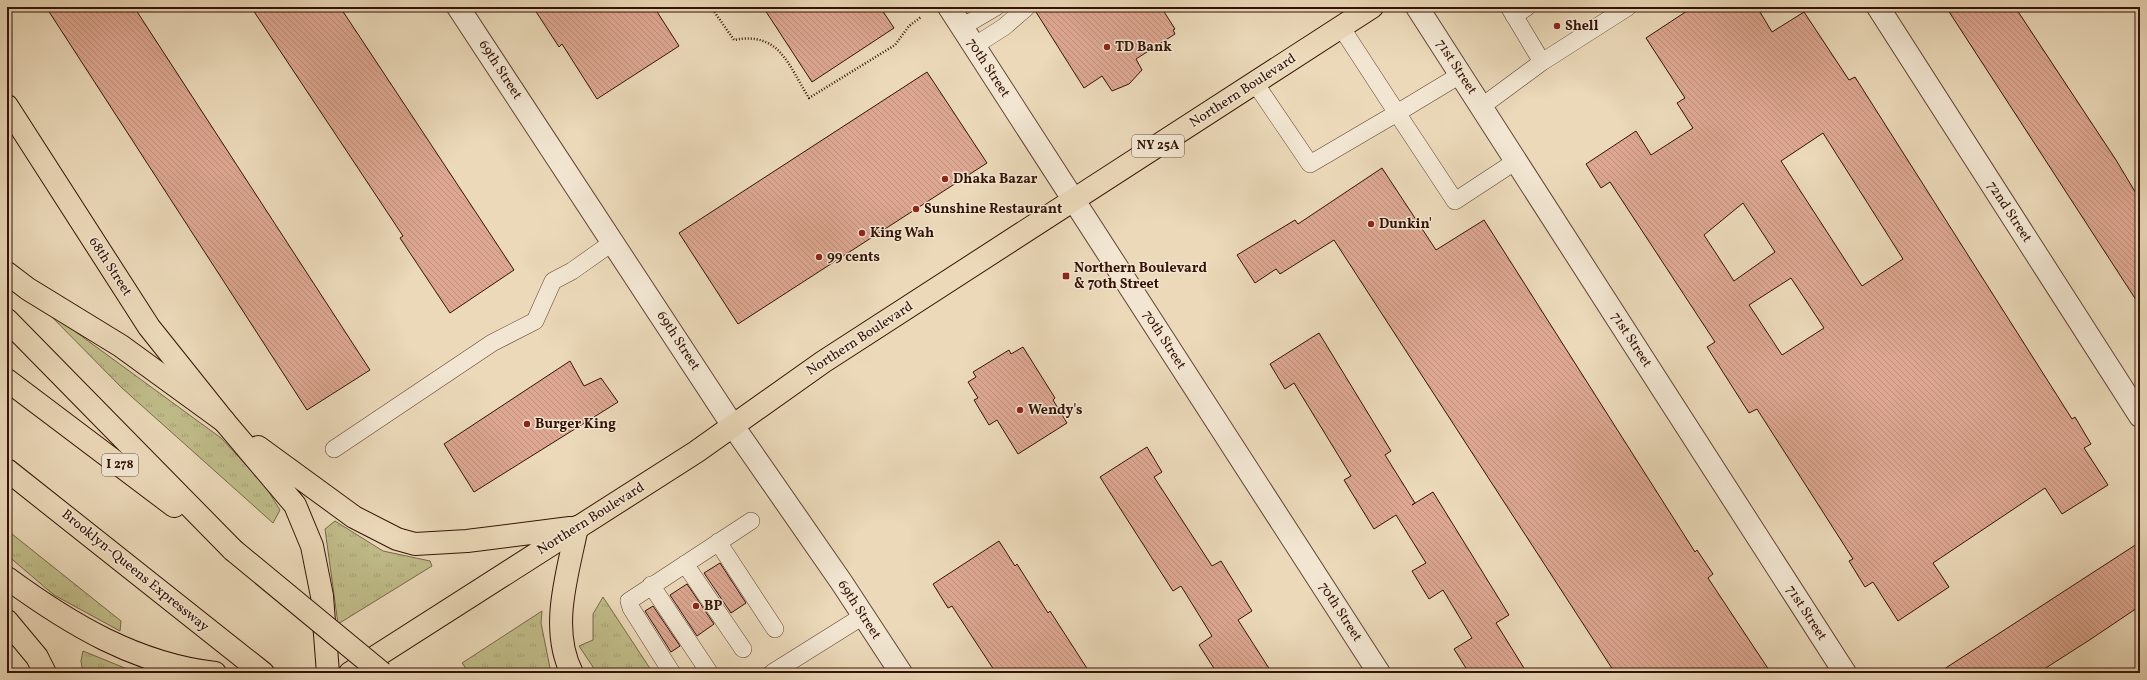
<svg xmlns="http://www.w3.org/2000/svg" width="2147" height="680" font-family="Vollkorn,serif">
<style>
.grass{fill:url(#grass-tufts);stroke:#7a6848}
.building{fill:url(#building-back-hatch);stroke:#341306;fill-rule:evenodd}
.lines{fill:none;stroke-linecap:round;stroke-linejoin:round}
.service-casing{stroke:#624433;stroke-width:18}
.minor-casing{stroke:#624433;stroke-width:24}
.primary-casing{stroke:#341306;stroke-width:24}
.motorway-casing{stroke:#341306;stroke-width:24}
.path{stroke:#341306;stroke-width:2.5;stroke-dasharray:1 2;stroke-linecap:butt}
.service{stroke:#f2e6d2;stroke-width:17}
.minor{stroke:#f2e6d2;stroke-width:22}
.primary{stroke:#ebd9b9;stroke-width:22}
.motorway{stroke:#ebd9b9;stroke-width:22}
.motorway-bridge-casing{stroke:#341306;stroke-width:24;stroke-linecap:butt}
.motorway-bridge{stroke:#ebd9b9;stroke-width:22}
.poi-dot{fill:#8f2418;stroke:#f2e6d2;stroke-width:1.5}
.labels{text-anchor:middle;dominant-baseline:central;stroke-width:3;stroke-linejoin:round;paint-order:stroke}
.shield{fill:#f2e6d2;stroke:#6d5243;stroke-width:1}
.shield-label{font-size:13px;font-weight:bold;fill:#341306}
.poi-label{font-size:14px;font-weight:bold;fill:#341306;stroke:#f2e6d2;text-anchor:start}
.street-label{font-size:14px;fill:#341306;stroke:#f2e6d2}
</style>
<defs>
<pattern id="grass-tufts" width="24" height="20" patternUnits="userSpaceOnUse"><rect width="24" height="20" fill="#c0bd8a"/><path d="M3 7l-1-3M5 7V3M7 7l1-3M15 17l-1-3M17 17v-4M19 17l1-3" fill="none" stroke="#a6a276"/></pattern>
<pattern id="building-back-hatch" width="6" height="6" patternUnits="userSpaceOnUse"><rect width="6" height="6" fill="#dda791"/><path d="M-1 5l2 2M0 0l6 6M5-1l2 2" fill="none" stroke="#be8f7c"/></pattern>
</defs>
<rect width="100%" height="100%" fill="#ebd9b9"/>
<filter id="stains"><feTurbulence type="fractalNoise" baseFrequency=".005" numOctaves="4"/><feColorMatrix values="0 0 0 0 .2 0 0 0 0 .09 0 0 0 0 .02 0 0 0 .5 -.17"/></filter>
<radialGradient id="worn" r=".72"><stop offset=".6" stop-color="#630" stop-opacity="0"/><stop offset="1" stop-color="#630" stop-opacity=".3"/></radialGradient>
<!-- grass -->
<path class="grass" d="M43 308 221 438 264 484 280 510 273 523 122 388Z
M335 521 383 551 430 561 432 566 338 624 325 529Z
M7 530 121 621 120 631 54 595 7 555Z
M603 597 653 673H597L579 646 593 640V614Z
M542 611 541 623 551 673H469L462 663Z
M83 651 137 673H83L81 661Z"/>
<!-- building -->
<path class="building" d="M46 7H134L370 370 307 410Z
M251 7H340L514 270 450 313 400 238 403 236Z
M533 7H654L679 46 597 99 562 44 559 47Z
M763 7H880L894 28 812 82Z
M1037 7H1161L1175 29 1173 30 1175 34 1136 59 1142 70 1129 84 1112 91 1102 76 1084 88 1036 12Z
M1693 7H1757L1772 32 1804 12 1849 80 1855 77 2072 419 2075 417 2091 444 2084 448 2108 485 2062 514 2045 488 1933 563 1949 587 1898 621 1873 582 1865 587 1849 561 1853 559 1757 409 1749 413 1707 347 1715 342 1610 182 1601 188 1586 164 1636 131 1651 155 1693 128 1677 103 1685 98 1646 38ZM1823 133 1903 259 1862 286 1781 161ZM1743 203 1775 252 1734 281 1704 235ZM1791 278 1824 328 1782 355 1749 305Z
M1946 7H2015L2116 160 2140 200V306Z
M927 72 987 163 738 324 679 233Z
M1382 168 1436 250 1484 220 1695 552 1697 550 1713 574 1708 578 1771 673H1615L1334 240 1280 274 1276 269 1255 283 1237 255 1295 220 1298 224Z
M1319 333 1391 451 1385 455 1415 503 1412 505 1433 492 1509 615 1496 623 1527 673H1469L1454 649 1472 638 1443 590 1429 599 1412 571 1426 563 1396 515 1374 529 1344 480 1351 476 1294 383 1285 389 1270 364Z
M1023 347 1055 398 1053 400 1067 423 1018 454 997 420 989 425 974 400 978 398 968 382 976 377 973 372 1009 350 1011 354Z
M570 361 584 386 601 378 618 402 474 492 444 444Z
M1147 447 1162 472 1154 477 1212 566 1221 561 1252 611 1238 620 1272 673H1217L1199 645 1212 636 1181 586 1173 591 1100 477Z
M999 541 1015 566 1017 564 1048 613 1050 611 1090 673H996L952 606 948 608 933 584Z
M2140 542V606L2091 639 2038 673H1938Z
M720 563 746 603 731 613 704 573Z
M687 584 714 624 697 636 670 595Z
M653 606 680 646 671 652 645 611Z"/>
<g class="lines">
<defs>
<path id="service" d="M1509 7 1542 62
M1514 16 1527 7
M962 27 996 7
M1341 27 1397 113 1460 75
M974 46 1004 27 1027 7
M1255 83 1310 164 1397 113 1455 201 1516 161
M1481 107 1542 62 1628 7
M334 449 492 343 535 321 553 281 572 271 613 242
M718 542 775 629
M685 564 743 649
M651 585 709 672
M672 673 631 608 629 601 751 521
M772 673 863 616"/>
<path id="minor" d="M458 7 733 426 842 583 901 673
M949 7 1379 673
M1417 7 1845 673
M1878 7 2140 416"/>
<path id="primary" d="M7 106 149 327 224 421 295 505 312 546 322 596 328 673
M258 447 354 517 397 539 415 544 467 541 570 528
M350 673 696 452 823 362 1372 7"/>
<path id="motorway" d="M7 273 28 289 121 346 224 421
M7 320 233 550
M7 380 174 506
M7 470 263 673
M7 578C70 624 136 664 215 673
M7 621 37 657 45 673
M572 673C549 628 568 573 577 527"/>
</defs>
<!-- service casing -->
<use href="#service" class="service-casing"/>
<!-- minor casing -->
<use href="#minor" class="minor-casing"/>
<!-- primary casing -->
<use href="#primary" class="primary-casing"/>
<!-- motorway casing -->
<use href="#motorway" class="motorway-casing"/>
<!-- path -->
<path class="path" d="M711 7 734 40C780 31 788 65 809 98L895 45 909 26 921 17"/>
<!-- service -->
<use href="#service" class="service"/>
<!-- minor -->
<use href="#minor" class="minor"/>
<!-- primary -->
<use href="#primary" class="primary"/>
<!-- motorway -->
<use href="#motorway" class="motorway"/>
<defs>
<path id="motorway-bridge" d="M233 550 382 673"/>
</defs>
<!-- motorway-bridge casing -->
<use href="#motorway-bridge" class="motorway-bridge-casing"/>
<!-- motorway-bridge -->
<use href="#motorway-bridge" class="motorway-bridge"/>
</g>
<!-- markers -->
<g class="poi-dot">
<circle cx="1557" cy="26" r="4"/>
<circle cx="1107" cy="47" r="4"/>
<circle cx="945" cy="179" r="4"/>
<circle cx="916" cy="209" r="4"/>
<circle cx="1371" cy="224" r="4"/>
<circle cx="862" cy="233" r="4"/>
<circle cx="819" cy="257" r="4"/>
<rect x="1062" y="272" width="8" height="8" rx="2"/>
<circle cx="1020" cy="410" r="4"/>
<circle cx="527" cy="424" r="4"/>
<circle cx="696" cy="606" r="4"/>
</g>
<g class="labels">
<!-- shield labels -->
<g class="shield">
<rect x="1132" y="135" width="52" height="22" rx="3"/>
<rect x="102" y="454" width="36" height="22" rx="3"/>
</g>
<g class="shield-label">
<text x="1158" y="146">NY 25A</text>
<text x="120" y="465">I 278</text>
</g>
<!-- poi labels -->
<g class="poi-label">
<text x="1565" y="26">Shell</text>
<text x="1115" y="47">TD Bank</text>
<text x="953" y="179">Dhaka Bazar</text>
<text x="924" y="209">Sunshine Restaurant</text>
<text x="1379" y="224">Dunkin'</text>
<text x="870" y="233">King Wah</text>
<text x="827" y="257">99 cents</text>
<text x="1074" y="268">Northern Boulevard<tspan x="1074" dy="16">&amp; 70th Street</tspan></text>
<text x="1028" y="410">Wendy's</text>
<text x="535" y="424">Burger King</text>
<text x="704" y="606">BP</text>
</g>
<!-- street labels -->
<g class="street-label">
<text transform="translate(1456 67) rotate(57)">71st Street</text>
<text transform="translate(988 68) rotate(57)">70th Street</text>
<text transform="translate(500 70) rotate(57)">69th Street</text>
<text transform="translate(1243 91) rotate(-33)">Northern Boulevard</text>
<text transform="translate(2009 212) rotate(57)">72nd Street</text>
<text transform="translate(110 267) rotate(57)">68th Street</text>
<text transform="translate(860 339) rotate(-33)">Northern Boulevard</text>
<text transform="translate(1164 340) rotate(57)">70th Street</text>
<text transform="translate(1631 340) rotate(57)">71st Street</text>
<text transform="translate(678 341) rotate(57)">69th Street</text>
<text transform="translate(591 519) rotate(-32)">Northern Boulevard</text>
<text transform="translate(135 571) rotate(39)">Brooklyn-Queens Expressway</text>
<text transform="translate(859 610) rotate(57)">69th Street</text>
<text transform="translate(1340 612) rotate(57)">70th Street</text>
<text transform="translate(1806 613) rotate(57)">71st Street</text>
</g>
</g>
<!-- margin -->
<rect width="2147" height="680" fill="none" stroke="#ebd9b9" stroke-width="24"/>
<rect x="8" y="8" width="2131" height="664" fill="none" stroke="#341306" stroke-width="2"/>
<rect x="12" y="12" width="2123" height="656" fill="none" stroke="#341306"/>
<rect width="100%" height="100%" filter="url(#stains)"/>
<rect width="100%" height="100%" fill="url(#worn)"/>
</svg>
